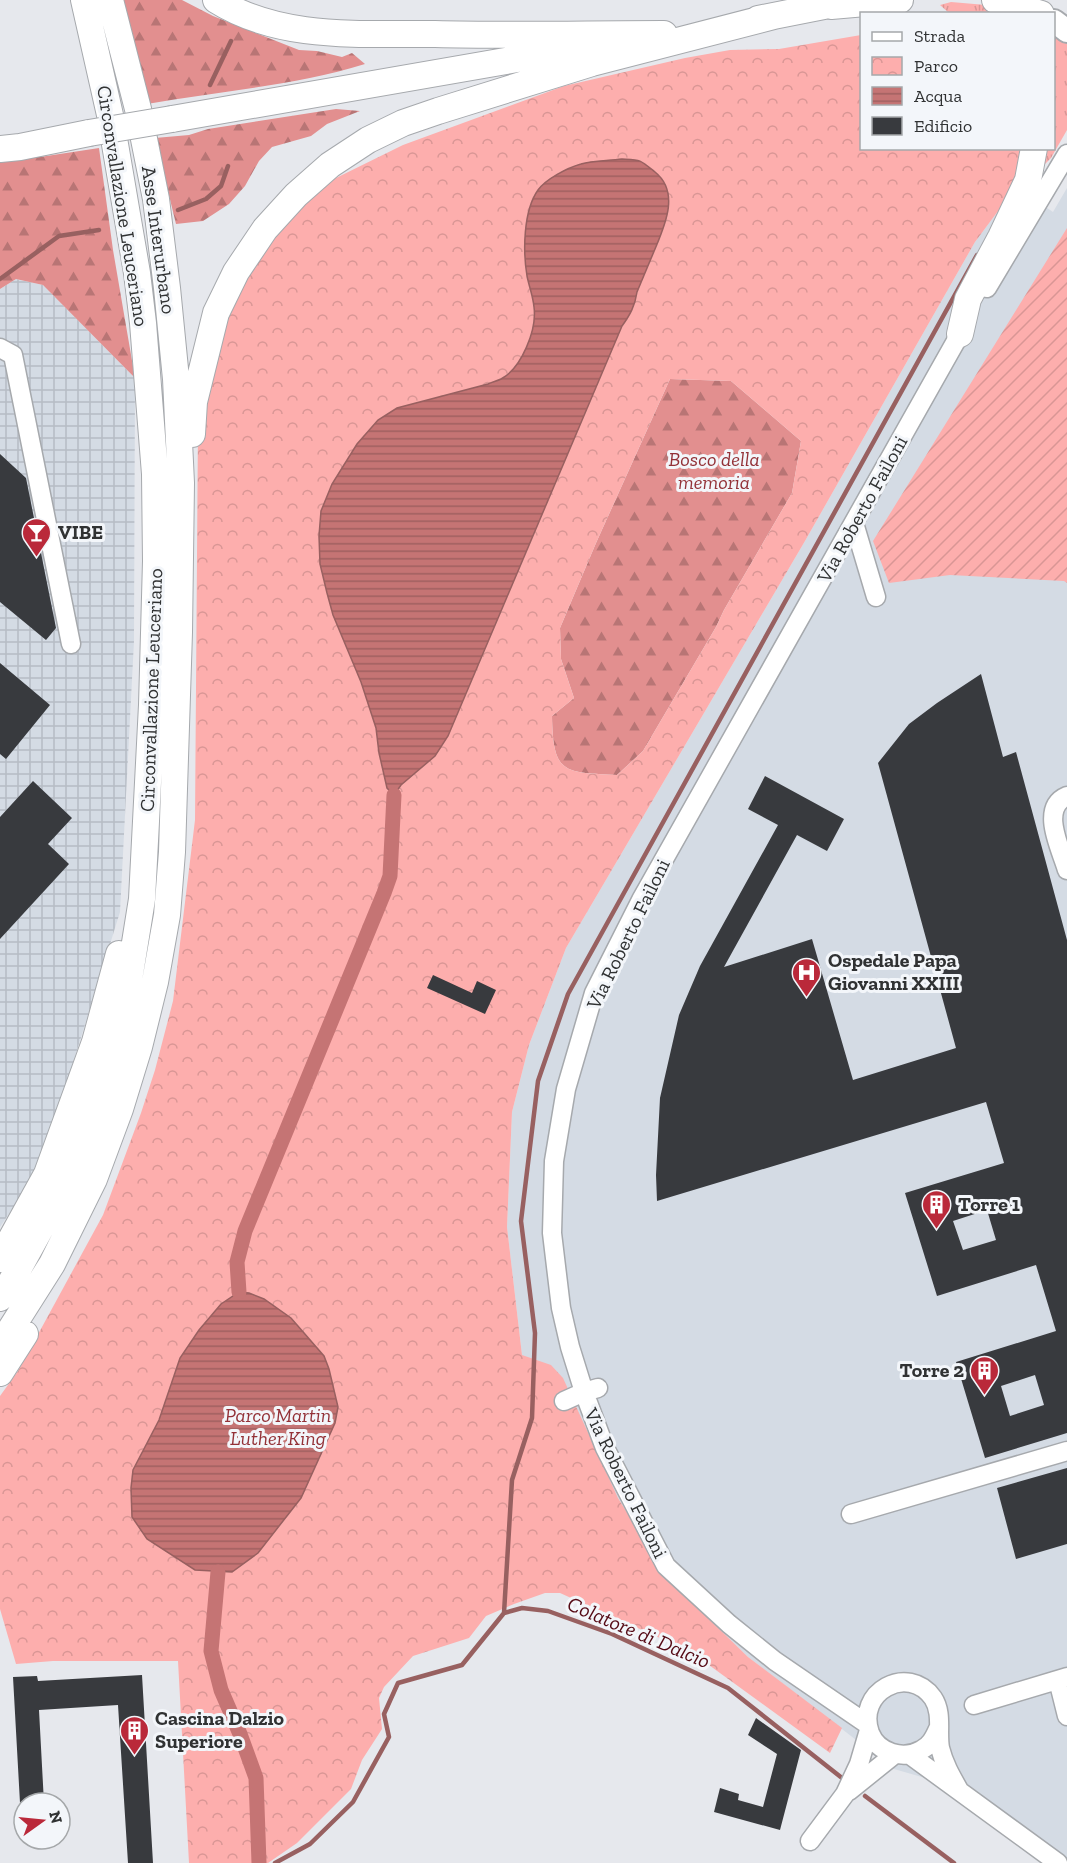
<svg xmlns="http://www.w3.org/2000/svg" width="1067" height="1863" font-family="'Zilla Slab',serif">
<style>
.built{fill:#d4dbe4}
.industrial{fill:url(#industrial-grid)}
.grass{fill:url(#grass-tufts)}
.forest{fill:url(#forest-firs)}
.park{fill:url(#park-crowns);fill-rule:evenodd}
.garden{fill:url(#garden-furrows)}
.water{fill:url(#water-rules);stroke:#986060;stroke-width:1.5}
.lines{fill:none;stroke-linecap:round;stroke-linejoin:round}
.stream{stroke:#986060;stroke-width:4.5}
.canal{stroke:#c57474;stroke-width:15}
.building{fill:#383a3e;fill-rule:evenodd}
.minor-casing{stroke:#a6a9ad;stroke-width:21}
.major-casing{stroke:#a6a9ad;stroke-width:26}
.highway-casing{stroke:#a6a9ad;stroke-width:28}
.minor{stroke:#fff;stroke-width:18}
.major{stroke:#fff;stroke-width:22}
.highway{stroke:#fff;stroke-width:26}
.highway-bridge-casing{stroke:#a6a9ad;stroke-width:28;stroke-linecap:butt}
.highway-bridge{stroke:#fff;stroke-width:26}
.labels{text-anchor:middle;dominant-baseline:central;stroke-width:6;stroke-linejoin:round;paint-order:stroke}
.street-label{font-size:20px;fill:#303233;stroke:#f3f6fa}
.park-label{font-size:20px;font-style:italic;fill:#933137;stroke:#f3f6fa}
.poi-label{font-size:20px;font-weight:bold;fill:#303233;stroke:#f3f6fa;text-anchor:start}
.water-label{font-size:21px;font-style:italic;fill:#540914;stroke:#f3f6fa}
</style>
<defs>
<pattern id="industrial-grid" width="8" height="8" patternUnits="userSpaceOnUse" patternTransform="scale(1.5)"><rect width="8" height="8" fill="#d4dbe4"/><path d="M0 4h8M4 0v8" fill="none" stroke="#b6bcc4"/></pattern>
<pattern id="grass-tufts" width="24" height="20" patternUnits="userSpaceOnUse" patternTransform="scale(1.5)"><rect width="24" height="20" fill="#fdaead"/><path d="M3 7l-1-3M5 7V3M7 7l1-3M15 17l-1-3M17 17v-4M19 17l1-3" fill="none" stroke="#d99695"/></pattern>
<pattern id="forest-firs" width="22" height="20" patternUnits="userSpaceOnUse" patternTransform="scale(1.5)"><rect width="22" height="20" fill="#e28f8f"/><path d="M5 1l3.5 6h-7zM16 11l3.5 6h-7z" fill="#b87575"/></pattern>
<pattern id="park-crowns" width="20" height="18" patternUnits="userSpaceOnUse" patternTransform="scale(1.5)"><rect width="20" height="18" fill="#fdaead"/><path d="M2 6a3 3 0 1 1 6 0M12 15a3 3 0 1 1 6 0" fill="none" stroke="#d99695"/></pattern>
<pattern id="garden-furrows" width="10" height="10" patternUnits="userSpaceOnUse" patternTransform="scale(1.5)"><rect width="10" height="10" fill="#fdaead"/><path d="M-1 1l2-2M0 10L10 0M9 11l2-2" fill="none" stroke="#d99695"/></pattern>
<pattern id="water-rules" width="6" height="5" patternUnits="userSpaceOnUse" patternTransform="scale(1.5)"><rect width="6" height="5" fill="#c57474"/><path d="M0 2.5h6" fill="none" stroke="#a06060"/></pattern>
</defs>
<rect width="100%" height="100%" fill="#e6e8ed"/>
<!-- built -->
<path class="built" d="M1016 187 1053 212 1067 188V1863L960 1788 894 1769 748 1657 669 1580 618 1498 522 1355 507 1227 512 1112 529 1045 566 948 805 541 975 242Z"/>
<!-- industrial -->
<path class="industrial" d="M16 279 43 285 135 378 134 641 120 912 41 1166 0 1227V289Z"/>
<!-- grass -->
<path class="grass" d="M951 2 986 5 1011 13H949L940 5Z
M1054 33 1067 43V130L1051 158 1042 167 1045 149 1054 148Z"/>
<!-- forest -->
<path class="forest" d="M122 0H182L213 16 299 50 317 51 342 57 352 53 365 64C294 86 220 91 147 104Z
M336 109 360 111 327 124 311 136 272 147 259 161 245 186 229 204 203 221 176 224 155 138 189 135 208 129Z
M99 148 113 250 135 378 43 285 16 279 0 289V159L40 157Z
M670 379 731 381 801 441 792 493 724 610 716 627 643 751 617 775C564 772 553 775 552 716L574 698 561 659 560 628 596 543Z"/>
<!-- park -->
<path class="park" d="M861 35 862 148 1025 149 1016 187 975 242 805 541 566 948 529 1045 512 1112 507 1227 522 1355 551 1365 563 1378 618 1498 669 1580 748 1657 842 1728 830 1753 691 1652 560 1593H545L514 1604 486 1616 469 1638 413 1656 384 1687 379 1698 382 1729 362 1760 351 1789 297 1843 268 1863H189L178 1661H53L16 1664 0 1609V1396L18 1371 103 1215 141 1113 155 1070 173 1001 195 820 198 423 215 355 240 288 293 211 336 178 403 145 564 86 685 58 730 50 779 49ZM670 379 731 381 801 441 792 493 724 610 716 627 643 751 617 775C564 772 553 775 552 716L574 698 561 659 560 628 596 543Z"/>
<!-- garden -->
<path class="garden" d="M1067 228V583L1064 581 950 575 889 583 873 541Z"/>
<!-- water -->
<path class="water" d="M622 159C641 160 639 159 655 172 680 192 665 225 655 249 649 263 643 278 637 292 635 306 630 315 622 326L448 736 435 756 401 785 394 795 387 788 379 753 376 728 361 682 333 615 327 593 320 564 319 536 321 511 332 484 357 444 378 420 397 408 488 384C492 382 497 381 501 379 522 368 537 329 534 307 533 296 529 286 527 276 523 252 523 211 538 190 546 179 567 168 581 164 593 160 608 161 622 159Z
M239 1292 249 1293 264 1299 291 1318 324 1356 329 1369 338 1407 335 1423 301 1498 258 1553 232 1572 195 1570 147 1539 132 1517 131 1488 133 1470 159 1420 180 1358 199 1330 221 1304Z"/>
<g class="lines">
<!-- stream -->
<path class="stream" d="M210 85 231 41
M178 210 206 199 221 186 228 166
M0 279 59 236 99 230
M504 1613 512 1480 532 1418 535 1333 521 1221 538 1081 568 994 977 255
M865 1796 954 1863
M275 1863 310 1844 353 1802 389 1737 384 1714 398 1683 462 1665 504 1613 522 1608 548 1611 612 1634 728 1688 842 1778"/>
<!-- canal -->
<path class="canal" d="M239 1292 237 1262 245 1231 384 893 390 876 394 795
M218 1572 211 1651 221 1690 240 1734 256 1778 259 1863"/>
</g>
<!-- building -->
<path class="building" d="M0 454 26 478 56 628 46 640 0 602Z
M0 663 50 705 6 759 0 754Z
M981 674 1003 757 1016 752 1067 940V1433L985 1458 956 1362 1056 1331 1036 1265 937 1296 905 1193 1004 1163 986 1102 657 1201 656 1175 660 1098 679 1015 700 966 778 825 748 809 765 776 844 819 827 851 797 835 724 967 812 939 853 1080 956 1048 878 763 909 724 937 703ZM987 1210 996 1240 963 1250 953 1221ZM1035 1375 1044 1405 1010 1416 1001 1386Z
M33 781 72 818 48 844 69 864 0 939V817Z
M433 975 472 993 477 981 496 990 485 1014 427 988Z
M1067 1468V1544L1016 1559 997 1488Z
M142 1675 153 1863H128L118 1705 39 1710 44 1803H20L13 1677 37 1676 38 1681Z
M756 1718 801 1750 780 1830 714 1812 720 1788 739 1794 738 1800 763 1807 777 1754 748 1735Z"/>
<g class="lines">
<defs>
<path id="minor" d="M987 288 1067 154
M0 348 13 355 71 644
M854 523 876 597
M1067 796C1039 808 1061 849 1067 870
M564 1401 584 1392 598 1388
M851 1514 1067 1451
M1058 1680 1067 1716
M974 1705 1067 1677
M867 1724 775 1661 729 1624 666 1566 605 1448 584 1392 570 1347 561 1308 552 1233 554 1161 566 1089 594 993 641 900 965 325
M938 1729C934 1738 930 1746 921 1750 903 1760 878 1753 870 1733 855 1692 908 1663 933 1698 943 1713 937 1732 940 1748 944 1764 951 1776 959 1790
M910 1755 1058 1863
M849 1791 895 1754
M810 1841 845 1794 859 1764 869 1730"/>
<path id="major" d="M1054 21 1067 31"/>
<path id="highway" d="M216 0C281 41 362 33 435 34 511 36 587 34 664 34
M995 0 1041 14
M831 6 900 0
M758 19 824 6 847 0
M172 119 615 42
M0 149 20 147 89 133
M960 334 968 299 1001 237 1028 180 1034 148
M192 434 194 402 216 313 236 272 265 229 296 195 330 165 368 140 403 123 438 111 592 63 774 16
M0 1259 47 1174 95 1042 119 954
M0 1298 11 1282 48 1215 72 1167 112 1055 125 1005 142 899 152 705 156 561 155 474 143 323 137 273 110 115 84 0
M0 1346 52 1264 94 1179 120 1109 139 1047 155 982 167 915 172 852 179 632 181 483 176 379 167 288 156 199 138 109 110 0
M0 1373 25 1334"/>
</defs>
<!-- minor casing -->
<use href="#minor" class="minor-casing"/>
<!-- major casing -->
<use href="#major" class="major-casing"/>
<!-- highway casing -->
<use href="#highway" class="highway-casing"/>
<!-- minor -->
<use href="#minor" class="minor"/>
<!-- major -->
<use href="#major" class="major"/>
<!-- highway -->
<use href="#highway" class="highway"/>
<defs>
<path id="highway-bridge" d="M89 133 172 119"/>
</defs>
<!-- highway-bridge casing -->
<use href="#highway-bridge" class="highway-bridge-casing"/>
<!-- highway-bridge -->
<use href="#highway-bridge" class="highway-bridge"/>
</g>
<!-- icons -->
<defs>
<symbol id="bar-pin" viewBox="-11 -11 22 30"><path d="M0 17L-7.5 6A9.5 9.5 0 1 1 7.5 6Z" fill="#ba293a" stroke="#f3f6fa"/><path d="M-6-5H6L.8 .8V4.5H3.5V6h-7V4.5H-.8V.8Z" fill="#fff"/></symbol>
<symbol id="hospital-pin" viewBox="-11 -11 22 30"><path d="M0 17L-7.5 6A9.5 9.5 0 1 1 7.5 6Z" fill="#ba293a" stroke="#f3f6fa"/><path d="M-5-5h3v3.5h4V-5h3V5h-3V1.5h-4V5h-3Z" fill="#fff"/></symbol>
<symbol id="building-pin" viewBox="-11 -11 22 30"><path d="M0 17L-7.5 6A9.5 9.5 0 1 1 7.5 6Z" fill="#ba293a" stroke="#f3f6fa"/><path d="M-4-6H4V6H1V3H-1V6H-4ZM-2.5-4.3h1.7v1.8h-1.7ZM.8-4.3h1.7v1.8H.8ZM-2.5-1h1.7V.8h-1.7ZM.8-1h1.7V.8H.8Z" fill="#fff"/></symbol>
</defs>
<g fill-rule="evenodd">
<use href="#bar-pin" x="20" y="516" width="33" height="45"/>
<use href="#hospital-pin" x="790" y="956" width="33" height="45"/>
<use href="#building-pin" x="920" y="1188" width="33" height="45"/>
<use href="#building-pin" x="968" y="1354" width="33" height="45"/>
<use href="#building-pin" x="118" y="1714" width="33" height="45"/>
</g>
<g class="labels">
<!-- street labels -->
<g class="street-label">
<text transform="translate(123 206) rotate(81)">Circonvallazione Leuceriano</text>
<text transform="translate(159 240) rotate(82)">Asse Interurbano</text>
<text transform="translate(862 509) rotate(-61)">Via Roberto Failoni</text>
<text transform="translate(151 690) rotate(-88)">Circonvallazione Leuceriano</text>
<text transform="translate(628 934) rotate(-64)">Via Roberto Failoni</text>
<text transform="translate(626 1483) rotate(64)">Via Roberto Failoni</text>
</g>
<!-- park labels -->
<g class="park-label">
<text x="714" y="459">Bosco della<tspan x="714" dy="23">memoria</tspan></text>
<text x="278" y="1415">Parco Martin<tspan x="278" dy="23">Luther King</tspan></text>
</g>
<!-- poi labels -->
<g class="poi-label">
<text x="58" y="532">VIBE</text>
<text x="828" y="960">Ospedale Papa<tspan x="828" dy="23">Giovanni XXIII</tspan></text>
<text x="958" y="1204">Torre 1</text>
<text x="964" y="1370" text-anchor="end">Torre 2</text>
<text x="155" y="1718">Cascina Dalzio<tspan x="155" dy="23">Superiore</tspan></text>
</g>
<!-- water labels -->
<g class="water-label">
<text transform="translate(639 1632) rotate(23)">Colatore di Dalcio</text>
</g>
</g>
<!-- legend -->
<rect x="860" y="12" width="195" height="138" fill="#f3f6fa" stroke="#a5a8aa" stroke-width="1.5"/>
<rect x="872" y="32" width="30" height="9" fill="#ffffff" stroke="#a5a8aa" stroke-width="1.5"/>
<text x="914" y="42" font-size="18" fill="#303233">Strada</text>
<rect x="872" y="57" width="30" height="18" fill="url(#park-crowns)" stroke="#a5a8aa" stroke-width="1.5"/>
<text x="914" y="72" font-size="18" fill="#303233">Parco</text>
<rect x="872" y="87" width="30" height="18" fill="url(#water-rules)" stroke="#a5a8aa" stroke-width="1.5"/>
<text x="914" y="102" font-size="18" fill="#303233">Acqua</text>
<rect x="872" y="117" width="30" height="18" fill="#383a3e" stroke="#a5a8aa" stroke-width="1.5"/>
<text x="914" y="132" font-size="18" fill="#303233">Edificio</text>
<!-- north arrow -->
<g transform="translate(42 1821) rotate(75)"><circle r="28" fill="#f3f6fa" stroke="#a5a8aa" stroke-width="1.5"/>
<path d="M0-4.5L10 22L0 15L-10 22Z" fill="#ba293a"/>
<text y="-9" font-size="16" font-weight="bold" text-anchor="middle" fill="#303233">N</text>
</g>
</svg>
